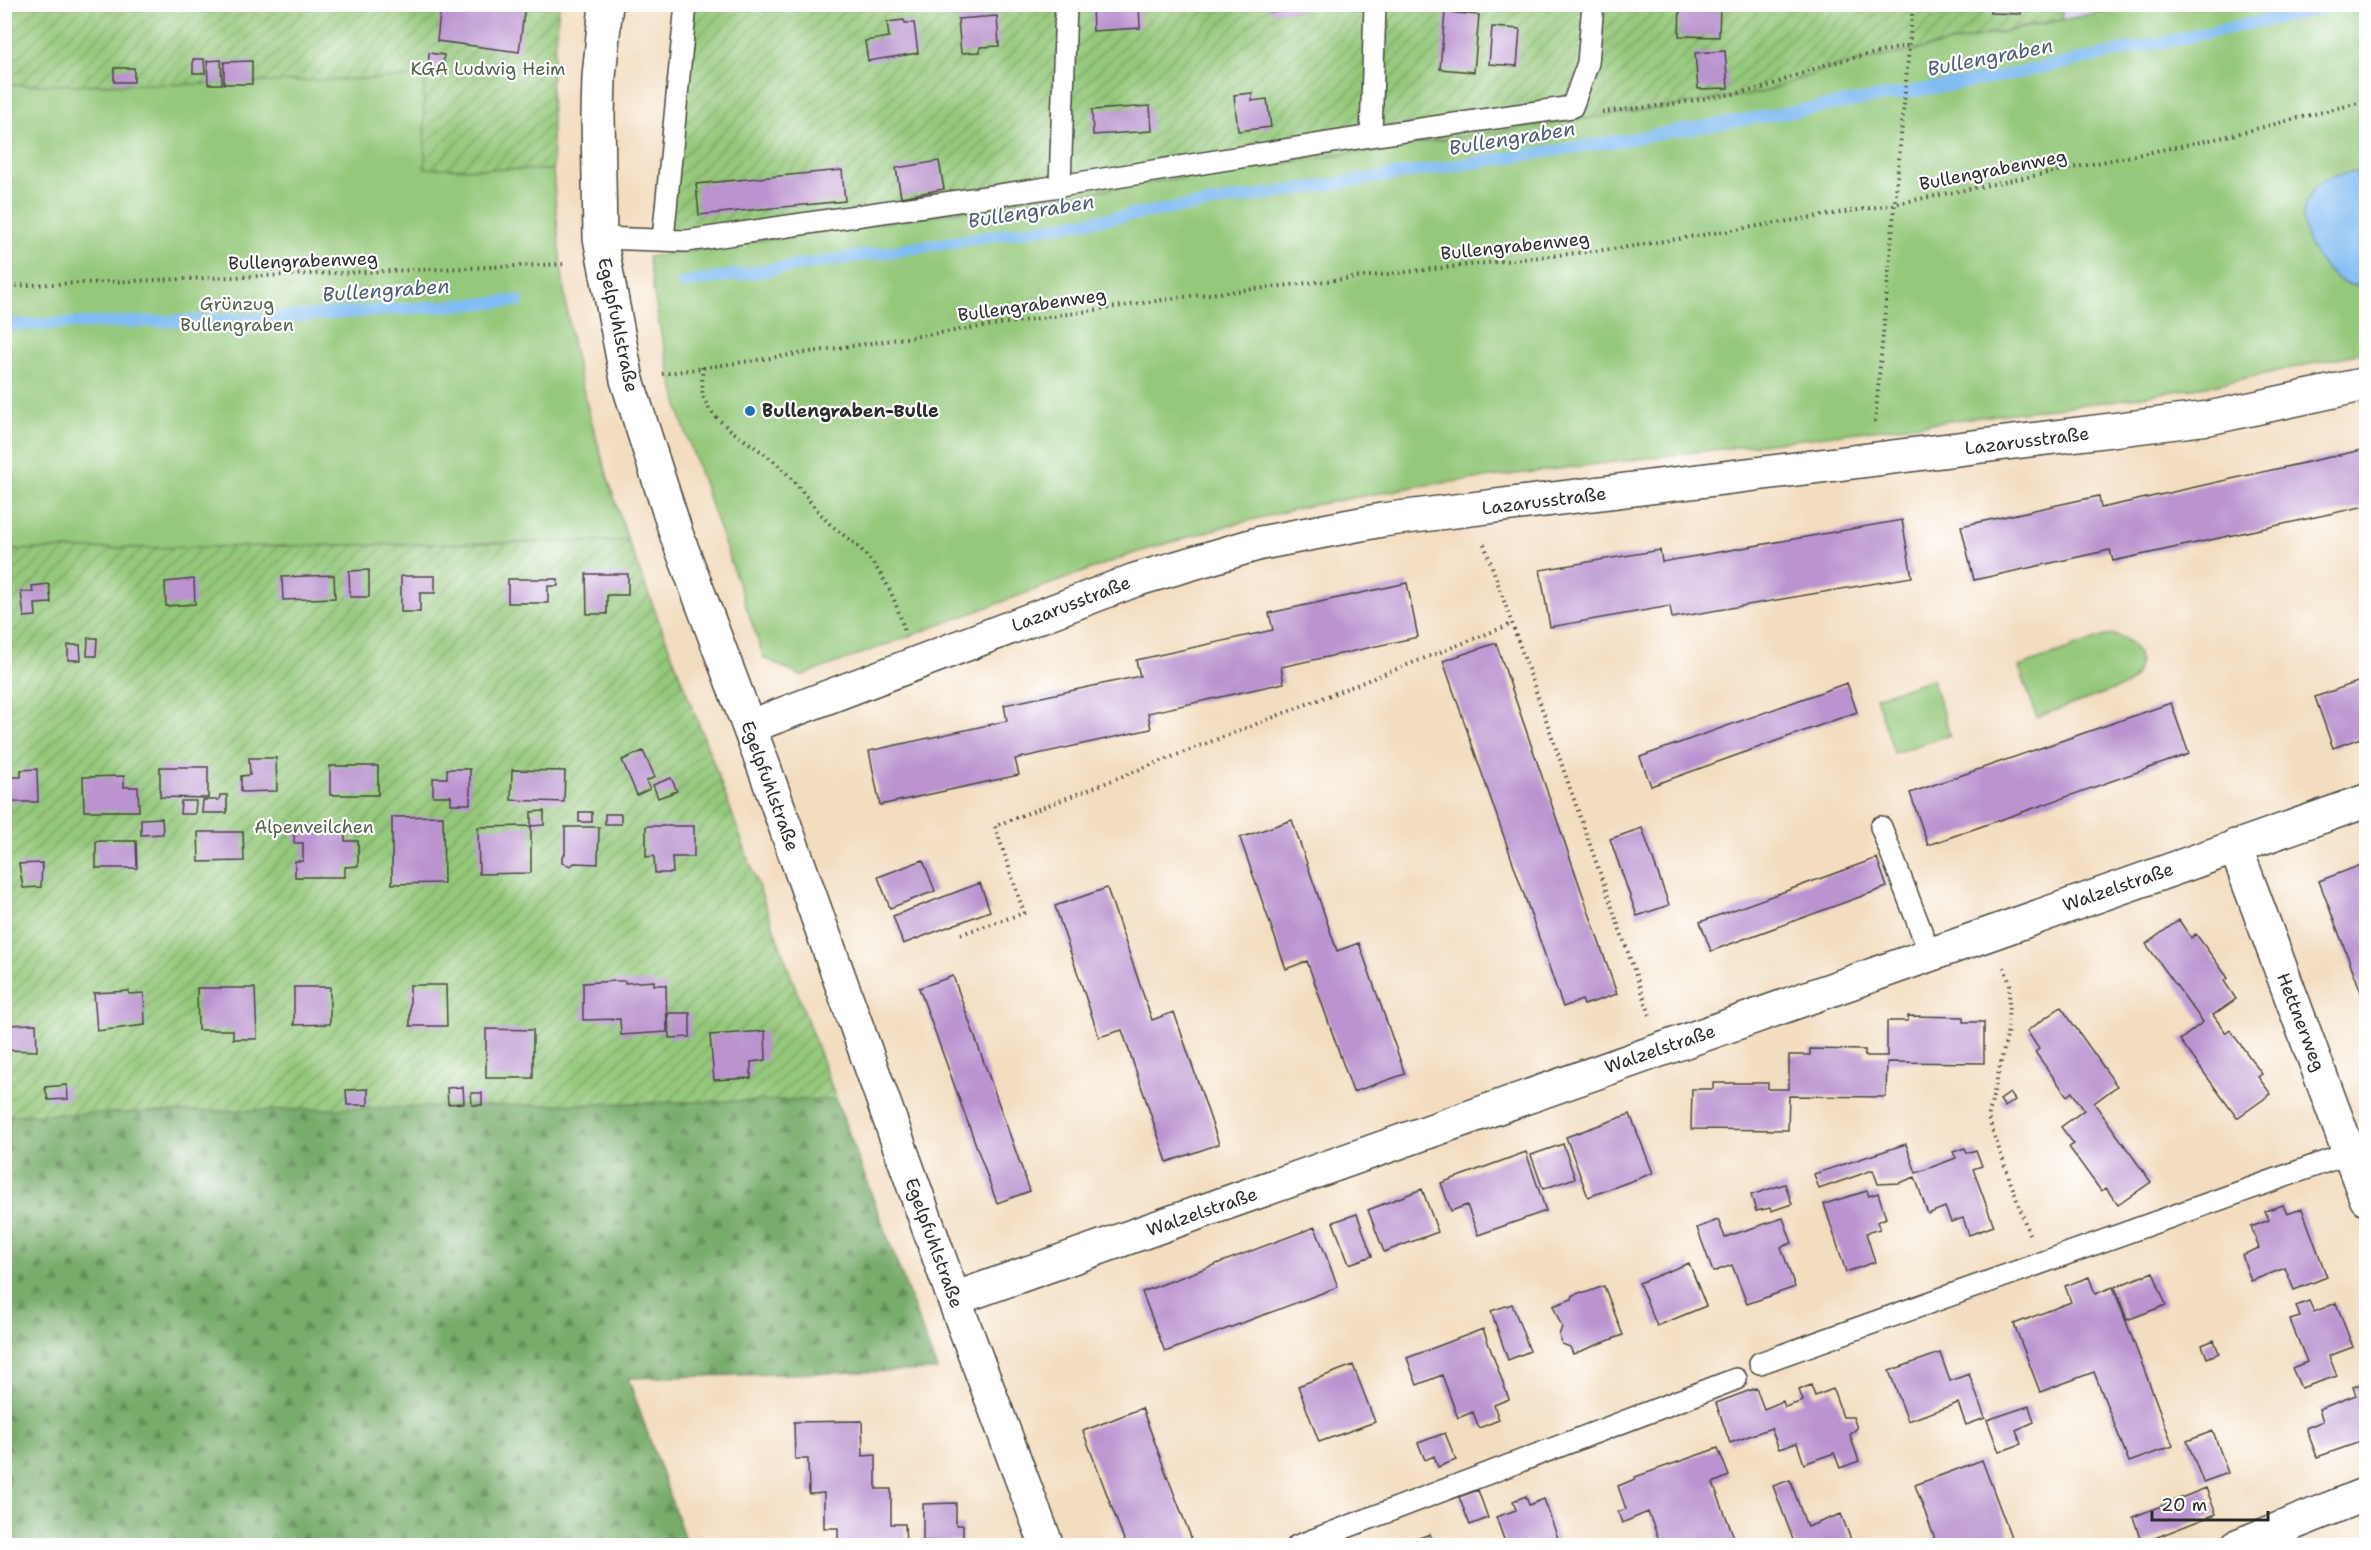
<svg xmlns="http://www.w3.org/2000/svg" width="2371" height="1550" font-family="'Shantell Sans',sans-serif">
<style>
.built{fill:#dfd4f4}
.forest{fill:url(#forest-firs);stroke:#516c4a;stroke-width:1.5}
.park{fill:#94c87a;stroke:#607a52;stroke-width:1.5}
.garden{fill:url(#garden-furrows);stroke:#607a52;stroke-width:1.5}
.water{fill:#80bbf2;stroke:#56738e;stroke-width:1.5}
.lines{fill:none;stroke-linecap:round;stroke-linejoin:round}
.stream{stroke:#80bbf2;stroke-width:12}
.building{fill:#ba93cf}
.lane-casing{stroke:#494641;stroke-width:24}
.street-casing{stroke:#494641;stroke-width:36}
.path{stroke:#494641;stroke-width:4;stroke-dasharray:1.5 4.5;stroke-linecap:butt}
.lane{stroke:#fff;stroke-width:21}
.street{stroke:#fff;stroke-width:33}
.poi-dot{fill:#1f6fb2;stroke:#fff;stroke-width:2}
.labels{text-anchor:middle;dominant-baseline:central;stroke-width:4.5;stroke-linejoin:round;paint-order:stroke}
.park-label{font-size:18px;fill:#506247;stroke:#fff}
.street-label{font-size:18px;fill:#2b2b2b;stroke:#fff}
.poi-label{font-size:18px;font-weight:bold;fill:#2b2b2b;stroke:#fff;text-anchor:start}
.water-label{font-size:20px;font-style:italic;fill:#495d71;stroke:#fff}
</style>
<defs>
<pattern id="forest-firs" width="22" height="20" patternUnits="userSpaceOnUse" patternTransform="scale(1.5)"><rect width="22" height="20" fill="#77ac6a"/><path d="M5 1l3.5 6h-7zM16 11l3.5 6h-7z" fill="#628c57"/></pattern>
<pattern id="garden-furrows" width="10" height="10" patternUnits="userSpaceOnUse" patternTransform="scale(1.5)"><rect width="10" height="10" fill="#94c87a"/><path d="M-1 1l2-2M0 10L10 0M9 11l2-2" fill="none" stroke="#79a364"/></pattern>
</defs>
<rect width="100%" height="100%" fill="#fff"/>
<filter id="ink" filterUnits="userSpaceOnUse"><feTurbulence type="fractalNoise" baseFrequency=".0167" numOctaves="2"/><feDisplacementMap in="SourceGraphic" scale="12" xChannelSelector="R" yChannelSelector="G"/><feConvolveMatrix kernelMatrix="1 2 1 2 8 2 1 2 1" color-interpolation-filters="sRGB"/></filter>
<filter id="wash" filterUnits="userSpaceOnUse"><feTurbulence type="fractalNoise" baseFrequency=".008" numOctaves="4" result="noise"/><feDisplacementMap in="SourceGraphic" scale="24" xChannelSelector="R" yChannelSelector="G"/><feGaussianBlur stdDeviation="1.35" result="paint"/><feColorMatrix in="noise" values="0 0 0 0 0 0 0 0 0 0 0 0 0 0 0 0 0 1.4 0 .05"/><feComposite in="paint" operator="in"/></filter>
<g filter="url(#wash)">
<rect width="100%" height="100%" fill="#f3ddc0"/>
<!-- built -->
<path class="built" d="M2063 5H2135L2062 19Z"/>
<!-- forest -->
<path class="forest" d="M836 1099 937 1370 628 1378 687 1545H5V1115Z"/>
<!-- park -->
<path class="park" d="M2135 5H2366V352L2218 384 2118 400 1419 486 1308 506 1219 528 1132 554 801 676 764 658 681 419 659 324 648 257 1761 93 1830 68Z
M424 77 425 168 553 170C558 232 562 295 575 356 589 419 608 480 628 541L5 550 4 85 199 84Z
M2114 635C2139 640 2149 667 2127 685L2037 717 2019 667 2105 636Z
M1932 679 1950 735 1894 753 1876 697Z"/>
<!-- garden -->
<path class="garden" d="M4 5H559L551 86 553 170 425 168 424 77 199 84 5 85Z
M687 5H2063L2062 19 1830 68 1761 93 665 254Z
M628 541 708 748 836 1099 5 1115 4 550Z"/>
<!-- water -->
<path class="water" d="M2366 171V286C2359 285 2350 286 2344 283 2313 266 2285 214 2318 185 2330 174 2352 173 2366 171Z"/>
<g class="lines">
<!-- stream -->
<path class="stream" d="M683 283 1617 141 1998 77 2343 4
M4 325 254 319 518 301"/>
</g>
<g id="blocks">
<!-- building -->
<path class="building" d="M441 4H525L519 52 437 41Z
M1092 4H1139L1140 28 1093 31Z
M1270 4H1305V10L1270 12Z
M1680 4H1720L1719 37 1679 36Z
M1991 4H2022L2021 14 1990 13Z
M1445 12 1479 15 1474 72 1440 69Z
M997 16 999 46 980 47V52L961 53 958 19Z
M904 20 905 23H914L918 53 868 61 865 41 889 37 887 22Z
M1492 27 1520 29 1517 66 1489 64Z
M1725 51 1728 88 1698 89 1695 53Z
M429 53 444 55 443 73H428Z
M193 59H204L205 73H193Z
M221 60 222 84H208L207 61Z
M252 61V84H224V62Z
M114 68H134V82H114Z
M1252 93V101L1267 99 1271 127 1238 131 1234 95Z
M1150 106 1152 131 1093 135 1092 110Z
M939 161 944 189 901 197 896 168Z
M842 170 845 201 699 215 696 184Z
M2366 449V506L2113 561 2110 550 1974 580 1961 526 2099 496 2101 508Z
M1902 520 1912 577 1672 618 1670 606 1550 627 1540 570 1660 550 1662 562Z
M369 570V597H350L349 571Z
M586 574H628V595H607V614H587Z
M334 575 335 598 283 600 282 577Z
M401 576H435V593H420V612H401Z
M194 579 195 604 166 606 165 582Z
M508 579H558V586H548V603H508Z
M1407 583 1418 637 1281 667 1284 683 1148 713 1151 729 1015 759 1019 775 880 805 869 751 1007 721 1004 705 1140 676 1136 660 1273 630 1269 613Z
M49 584 51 603 35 604 36 616 24 617 21 592H33L32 586Z
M88 638H97L96 656H87Z
M1496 643 1617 994 1584 1005 1582 1000 1563 1007 1443 661Z
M68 645H80L81 660H68Z
M2366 679V736L2333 748 2315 697Z
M1847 683 1857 712 1651 786 1640 757Z
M2171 703 2189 754 1928 845 1910 793Z
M643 751 655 777 646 781 650 789 637 795 622 760Z
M249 758H276L277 791 241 792V776L250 775Z
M330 766H378V795H330Z
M160 767H208V798L160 797Z
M37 769 38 802H4V777H21V770Z
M447 769H470V804H451V796H433V778H447Z
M512 770 565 771 564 802 511 800Z
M124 776V787H138L139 811H84L83 777Z
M671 778 677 791 658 798 653 785Z
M220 795H227V813H202L203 800H219Z
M181 801H196L195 814H180Z
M544 811V825L531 826V812Z
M579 812H592V822H579Z
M605 814H621V824H605Z
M443 816 444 883 392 884V817Z
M162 818 163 834 141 835V819Z
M1292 820 1337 951 1359 943 1405 1074 1353 1092 1307 961 1286 969 1240 838Z
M295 824 345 827V841H358V866L345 867V877H295V861H303V843H294Z
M531 826V873L479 874 478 827Z
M646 826H694V857H672L673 873H655L654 856 646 857Z
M565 827H599L598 864 574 863 571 866 562 863V857L565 854Z
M1642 828 1669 905 1637 916 1610 839Z
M198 832H243L244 861 199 862Z
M96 841H136L137 868H96Z
M1877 858 1887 887 1711 951 1700 922Z
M923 860 935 891 890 908 878 877Z
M42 863 41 887 23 888 19 864Z
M2366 863V1005L2319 881Z
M980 883 990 911 903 944 893 916Z
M1107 888 1152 1020 1174 1012 1219 1144 1167 1162 1122 1030 1099 1037 1055 906Z
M2179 920 2191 938 2196 934 2228 978 2224 981 2236 999 2213 1015 2226 1033 2230 1030 2262 1074 2258 1077 2271 1094 2237 1118 2180 1040 2203 1022 2146 944Z
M953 976 1030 1191 997 1203 919 988Z
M616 981H625V983L654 981V985H666L667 1032 621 1035 620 1019 583 1020V983Z
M410 985H446L447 1026H410Z
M294 987H330V1024L294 1025Z
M197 988H255L257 1039H233V1030H198Z
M129 991V994L144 993 145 1025 97 1031 94 993Z
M2061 1007 2117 1086 2094 1103 2151 1182 2118 1205 2106 1188 2101 1191 2069 1147 2074 1144 2061 1127 2084 1110 2072 1092 2067 1096 2035 1052 2039 1049 2027 1031Z
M668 1013H690V1037L669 1038Z
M1908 1016 1963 1017V1022H1984V1063L1887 1062 1886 1097 1789 1096 1788 1130 1691 1129 1692 1089H1713V1083H1768V1089H1789V1055H1810V1049L1865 1050V1056H1887V1021H1908Z
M36 1024 37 1051 4 1050V1025Z
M486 1029 533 1030V1078H486Z
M765 1031 766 1060 751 1062V1078L714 1080 710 1035Z
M67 1085 68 1099 48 1100 45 1087Z
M463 1087 464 1103 448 1104 447 1088Z
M368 1089V1105H347L346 1090Z
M471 1093H482V1105H472Z
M2010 1093 2015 1100 2005 1107 2000 1100Z
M1630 1114 1653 1173 1588 1197 1566 1137Z
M1563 1144 1575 1178 1543 1189 1531 1155Z
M1906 1144 1916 1173 1956 1158 1953 1152 1965 1148 1967 1153 1976 1150 1982 1166 1973 1169 1994 1226 1969 1235 1963 1218 1951 1222 1945 1207 1928 1214 1915 1177 1899 1183 1878 1184 1873 1170 1819 1189 1814 1174Z
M1526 1152 1546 1211 1478 1235 1467 1205 1451 1211 1441 1183Z
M1785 1184 1792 1204 1771 1211 1770 1208 1756 1211 1751 1195Z
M1422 1189 1438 1232 1384 1252 1368 1210Z
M1867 1191 1869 1196 1878 1193 1886 1218 1877 1222 1880 1229 1866 1233 1875 1262 1846 1272 1824 1204Z
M2283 1205 2287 1214 2302 1209 2327 1277 2294 1290 2285 1268 2251 1281 2242 1255 2259 1248 2251 1227 2269 1220 2265 1211Z
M1357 1214 1372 1256 1349 1264 1333 1222Z
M1783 1218 1792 1243 1781 1247 1795 1287 1747 1304 1732 1265 1713 1272 1697 1228 1718 1220 1725 1237Z
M1315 1227 1338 1287 1165 1352 1142 1292Z
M1689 1263 1706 1306 1657 1326 1639 1283Z
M2153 1272 2166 1305 2127 1320 2115 1287Z
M2089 1277 2095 1294 2113 1287 2173 1446 2129 1462 2094 1372 2040 1392 2014 1324 2071 1302 2065 1286Z
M1604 1286 1623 1335 1573 1354 1570 1347 1562 1344 1559 1335 1562 1327 1553 1306 1572 1299 1573 1295 1582 1292 1585 1293Z
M2309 1301 2314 1312 2336 1303 2353 1347 2329 1356 2337 1376 2301 1388 2292 1368 2307 1362 2290 1320 2300 1317 2296 1306Z
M1512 1304 1530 1351 1508 1360 1491 1311Z
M1483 1329 1509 1399 1494 1405 1499 1420 1479 1428 1473 1412 1458 1418 1442 1375 1417 1385 1407 1358Z
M2214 1340 2219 1353 2207 1358 2202 1345Z
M1940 1353 1950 1381 1969 1374 1985 1418 1966 1425 1958 1403 1908 1421 1889 1371Z
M1353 1365 1375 1422 1319 1442 1298 1386Z
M2365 1382 2366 1440 2317 1457 2306 1428 2323 1421 2319 1409 2356 1395 2353 1387Z
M1811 1385 1815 1396 1833 1389 1843 1417H1853L1857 1428 1850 1435 1859 1461 1840 1468 1834 1453 1804 1464 1797 1443 1779 1449 1771 1428 1730 1443 1716 1403 1756 1388 1764 1409 1783 1401 1785 1407 1803 1401 1799 1390Z
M2029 1406 2034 1422 2016 1430 2021 1444 1999 1452 1987 1420Z
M1142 1408 1163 1465 1194 1545H1126L1083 1431Z
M862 1421 863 1456 876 1455V1489H891V1524H905L906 1545H838V1528H824V1493L809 1494 808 1459H795L794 1422Z
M2213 1431 2228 1473 2203 1482 2187 1441Z
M1445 1433 1456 1460 1438 1467 1434 1456 1425 1460 1418 1443Z
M1718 1448 1729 1476 1713 1483 1737 1545H1661L1648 1512 1622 1523 1618 1512 1626 1509 1618 1486 1635 1479V1477Z
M1982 1460 2014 1545H1937L1915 1485Z
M1790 1480 1807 1527 1841 1514 1853 1545H1795L1773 1486Z
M2206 1488 2216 1514 2142 1543 2133 1517Z
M1478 1490 1488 1518 1470 1525 1459 1497Z
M1526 1496 1529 1505 1544 1499 1560 1544 1506 1545 1496 1517 1516 1510 1513 1501Z
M956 1503V1525H963V1541H923V1504Z
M1430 1534 1434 1545H1401Z"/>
</g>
</g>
<g filter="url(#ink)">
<use href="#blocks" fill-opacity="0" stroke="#494641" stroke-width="1.5"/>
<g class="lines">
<defs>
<path id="lane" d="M1371 136 1375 4
M1060 186 1066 4
M600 238 687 241 1060 186 1371 136 1572 107 1588 63 1593 4
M663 239 686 4
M1881 827 1930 954
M1760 1363 2350 1153
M1297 1546 1736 1379"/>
<path id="street" d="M606 4 599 77 598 116 600 238 627 380 677 536 764 767 954 1299 1047 1546
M749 727 1135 580 1261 543 1382 520 2209 418 2366 384
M2235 846 2366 1198
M954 1299 2366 801
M2237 1546 2366 1494"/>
</defs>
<!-- lane casing -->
<use href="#lane" class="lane-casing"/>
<!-- street casing -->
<use href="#street" class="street-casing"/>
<!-- path -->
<path class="path" d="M1602 112 1667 105 1760 89 1827 64 1911 45
M4 286 567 264
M702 367C703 377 701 391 704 399 716 428 758 445 779 466 797 482 810 504 827 521 835 530 846 536 855 544 882 569 895 596 904 630
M662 374 1183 297 1621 248 1895 204 2220 138 2366 101
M1875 422 1913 4
M1484 544 1650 1015
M961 934 1024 913 995 826 1512 624
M2004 967 2010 984 2007 1036 1988 1118 2029 1234"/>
<!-- lane -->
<use href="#lane" class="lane"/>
<!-- street -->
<use href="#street" class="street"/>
</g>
</g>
<!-- markers -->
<circle class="poi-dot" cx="750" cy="411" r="6"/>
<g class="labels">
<!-- park labels -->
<g class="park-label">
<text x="488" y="69">KGA Ludwig Heim</text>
<text x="237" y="304">Grünzug<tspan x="237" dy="21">Bullengraben</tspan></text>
<text x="314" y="827">Alpenveilchen</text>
</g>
<!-- street labels -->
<g class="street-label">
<text transform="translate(1993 170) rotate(-11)">Bullengrabenweg</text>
<text transform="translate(1515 246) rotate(-6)">Bullengrabenweg</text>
<text transform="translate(303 261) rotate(-2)">Bullengrabenweg</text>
<text transform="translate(1032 305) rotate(-8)">Bullengrabenweg</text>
<text transform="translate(618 325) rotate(78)">Egelpfuhlstraße</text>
<text transform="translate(2027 441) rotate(-7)">Lazarusstraße</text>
<text transform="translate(1544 501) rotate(-7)">Lazarusstraße</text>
<text transform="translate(1071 604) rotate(-21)">Lazarusstraße</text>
<text transform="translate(770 786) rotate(70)">Egelpfuhlstraße</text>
<text transform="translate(2118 887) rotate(-19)">Walzelstraße</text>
<text transform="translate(2301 1022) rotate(69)">Hettnerweg</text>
<text transform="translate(1660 1049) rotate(-19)">Walzelstraße</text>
<text transform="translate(1202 1212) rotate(-19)">Walzelstraße</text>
<text transform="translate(934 1243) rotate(70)">Egelpfuhlstraße</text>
</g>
<!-- poi labels -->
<g class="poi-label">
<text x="762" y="411">Bullengraben-Bulle</text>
</g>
<!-- water labels -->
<g class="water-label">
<text transform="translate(1990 57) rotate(-11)">Bullengraben</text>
<text transform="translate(1512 138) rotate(-9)">Bullengraben</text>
<text transform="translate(1031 211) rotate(-9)">Bullengraben</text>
<text transform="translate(386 290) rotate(-4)">Bullengraben</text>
</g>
</g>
<!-- margin -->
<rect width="2371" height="1550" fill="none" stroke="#fff" stroke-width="24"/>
<!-- scale -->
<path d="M2152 1511v9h116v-9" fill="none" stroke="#2b2b2b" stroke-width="3"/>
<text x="2161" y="1511" font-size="18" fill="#2b2b2b" stroke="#ffffff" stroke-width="4.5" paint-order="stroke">20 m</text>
</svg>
